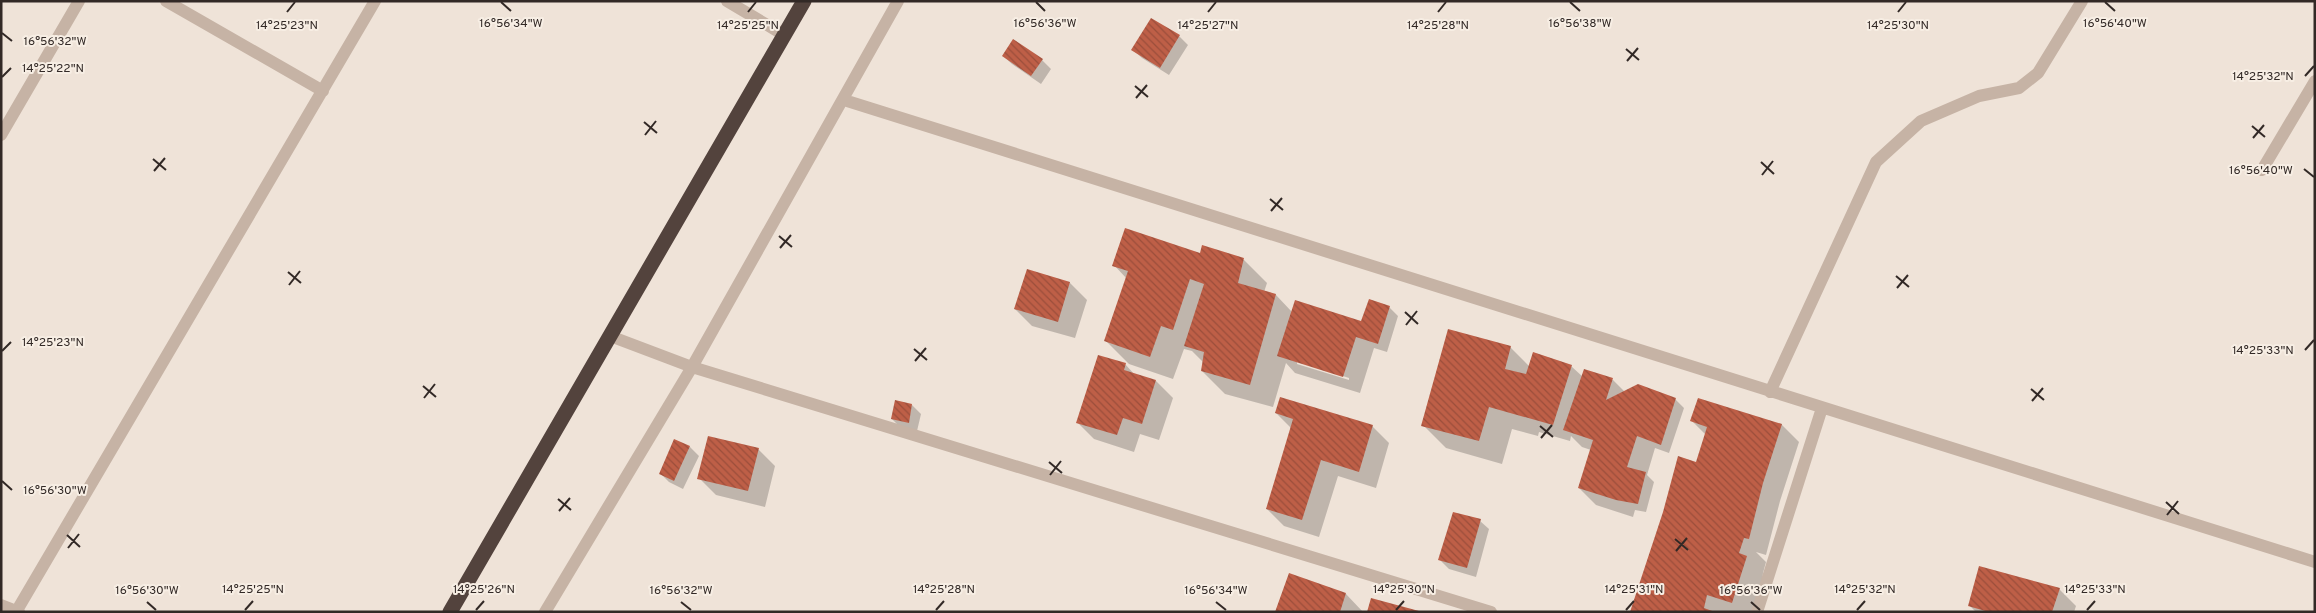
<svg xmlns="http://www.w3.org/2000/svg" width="2316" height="613" font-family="Overpass,sans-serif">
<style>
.shadow{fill:#0003;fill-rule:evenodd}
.building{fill:url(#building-back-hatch)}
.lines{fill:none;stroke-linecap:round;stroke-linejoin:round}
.minor{stroke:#c6b3a5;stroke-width:12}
.highway{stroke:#53433d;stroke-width:15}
.ticks{fill:none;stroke:#322926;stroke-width:2}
.ticks-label{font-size:12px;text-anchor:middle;fill:#322926;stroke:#f7eee4;stroke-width:4;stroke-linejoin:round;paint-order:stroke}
</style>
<defs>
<pattern id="building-back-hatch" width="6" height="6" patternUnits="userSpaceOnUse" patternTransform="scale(1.25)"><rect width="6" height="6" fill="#be5f47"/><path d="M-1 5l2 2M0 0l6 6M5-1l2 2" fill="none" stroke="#9b4e3b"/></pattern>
</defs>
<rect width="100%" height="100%" fill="#efe3d8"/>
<!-- shadow -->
<path class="shadow" d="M1179 36 1188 45 1169 75 1142 58 1133 50Z
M1003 56 1042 60 1051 69 1041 84 1012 64Z
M1200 255 1244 260 1267 283 1264 292 1276 295 1292 312 1360 322 1389 307 1398 316 1387 352 1374 348 1360 393 1295 373 1286 363 1273 407 1225 394 1202 371 1204 363 1192 351 1184 349 1173 379 1129 364 1106 341 1127 279 1114 265ZM1297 361 1349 378V380L1297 364Z
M1070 283 1087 300 1075 338 1032 326 1015 309Z
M1510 347 1530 367 1571 366 1583 377 1585 370 1613 380 1625 392 1675 399 1684 408 1669 453 1655 448 1647 475 1654 482 1646 512 1635 510 1633 517 1596 505 1579 488 1591 450 1582 447 1571 436 1570 441 1539 432 1538 436 1512 429 1502 464 1446 448 1423 425Z
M1125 364 1135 375 1156 381 1173 398 1159 440 1140 434 1134 452 1094 439 1077 422Z
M896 402 912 405 921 414 917 431 901 428 892 419Z
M1276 413 1372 426 1389 443 1376 488 1338 476 1319 537 1284 526 1267 509 1292 429Z
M1691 420 1782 425 1799 442 1780 501 1766 555 1756 552 1766 562 1763 573 1759 612H1632L1696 464 1706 435Z
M675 441 690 447 699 456 683 489 669 482 660 473Z
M758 449 775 466 765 507 716 495 699 478Z
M1480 521 1489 529 1476 577 1449 569 1440 560Z
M1289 574 1346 594 1363 612H1277Z
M2059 589 2076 606 2074 612H1976L1969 605Z"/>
<!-- building -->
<path class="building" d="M1151 18 1180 35 1160 68 1131 50Z
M1013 39 1043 59 1031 76 1002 56Z
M1125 228 1200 253 1202 245 1244 258 1238 283 1276 294 1250 385 1201 371 1204 352 1184 346 1204 284 1190 279 1173 330 1161 326 1150 357 1104 341 1128 271 1112 266Z
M1027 269 1070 282 1058 322 1014 309Z
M1369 299 1390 306 1378 344 1356 337 1343 377 1277 356 1295 300 1361 321Z
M1448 329 1511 346 1505 369 1526 374 1533 352 1572 365 1553 425 1489 407 1479 441 1421 426Z
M1098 355 1126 363 1124 370 1156 380 1142 424 1123 418 1117 435 1076 423Z
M1584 369 1613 378 1606 400 1638 384 1676 398 1661 445 1637 436 1627 467 1646 472 1638 504 1616 500 1578 488 1593 440 1563 430Z
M1280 397 1373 425 1359 472 1321 460 1302 520 1266 509 1293 419 1275 413Z
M1698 398 1782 424 1763 483 1749 539 1744 538 1739 553 1747 556 1732 603 1707 595 1704 608 1715 612H1630L1663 512 1678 456 1696 462 1707 427 1690 421Z
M895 400 912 404 909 423 891 419Z
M708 436 759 448 748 491 697 479Z
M674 439 690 446 674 481 659 474Z
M1453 512 1481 519 1467 568 1438 560Z
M1979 566 2060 588 2052 612H1989L1968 606Z
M1289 573 1346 593 1340 612H1275Z
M1371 598 1419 611V612H1367Z"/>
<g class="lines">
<!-- minor -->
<path class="minor" d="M166 1 323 91
M727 1 784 35
M844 100 2315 562
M1 135 79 1
M2262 170 2315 81
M610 336 692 367 1491 612
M1770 392 1876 162 1921 121 1979 96 2019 88 2038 73 2082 1
M1 605 19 612
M16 612 375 1
M545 612 692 367 898 1
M1757 612 1822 408"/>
<!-- highway -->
<path class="highway" d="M450 612 804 1"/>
</g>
<!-- ticks -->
<path class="ticks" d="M501 2 511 11M1036 2 1045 11M1570 2 1580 11M2105 2 2115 11M287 12 295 2M748 12 756 2M1208 12 1216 2M1438 12 1446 2M1898 12 1906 2M2 33 12 41M1626 49 1639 60M1627 61 1638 48M2305 76 2314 66M2 77 11 68M1135 86 1148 97M1136 98 1147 85M644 122 657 133M2252 126 2265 137M645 135 656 121M2253 138 2264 125M153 159 166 170M1761 162 1774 174M2304 169 2314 177M154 171 165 158M1762 175 1773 161M1270 199 1283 210M1271 211 1282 198M779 236 792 247M780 248 791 235M288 272 301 283M1896 276 1909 287M289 285 300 271M1897 288 1908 275M1405 312 1418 324M1406 325 1417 311M914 349 927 360M2305 350 2314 340M2 351 11 342M915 361 926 348M423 386 436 397M2031 389 2044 400M424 398 435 384M2032 401 2043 388M1540 426 1553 437M1541 438 1552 425M1049 462 1062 473M1050 475 1061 461M2 481 12 490M558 499 571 510M2166 502 2179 514M559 511 570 498M2167 515 2178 501M67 535 80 547M1675 539 1688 550M68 548 79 534M1676 551 1687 538M147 602 156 610M681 602 691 610M1216 602 1226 610M1751 602 1760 610M245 610 253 601M476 610 484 601M936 610 944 601M1396 610 1404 601M1626 610 1634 601M1857 610 1865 601M2087 610 2095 601"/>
<g class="ticks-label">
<text x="511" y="27">16°56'34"W</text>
<text x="1045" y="27">16°56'36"W</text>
<text x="1580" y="27">16°56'38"W</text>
<text x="2115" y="27">16°56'40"W</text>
<text x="287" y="29">14°25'23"N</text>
<text x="748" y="29">14°25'25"N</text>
<text x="1208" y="29">14°25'27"N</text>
<text x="1438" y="29">14°25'28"N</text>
<text x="1898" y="29">14°25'30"N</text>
<text x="55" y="45">16°56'32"W</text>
<text x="53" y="72">14°25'22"N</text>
<text x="2263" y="80">14°25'32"N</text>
<text x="2261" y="174">16°56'40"W</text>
<text x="53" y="346">14°25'23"N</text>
<text x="2263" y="354">14°25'33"N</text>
<text x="55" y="494">16°56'30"W</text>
<text x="253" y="593">14°25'25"N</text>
<text x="484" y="593">14°25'26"N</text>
<text x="944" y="593">14°25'28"N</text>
<text x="1404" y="593">14°25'30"N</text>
<text x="1634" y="593">14°25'31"N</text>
<text x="1865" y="593">14°25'32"N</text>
<text x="2095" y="593">14°25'33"N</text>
<text x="147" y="594">16°56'30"W</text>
<text x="681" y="594">16°56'32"W</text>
<text x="1216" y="594">16°56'34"W</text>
<text x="1751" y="594">16°56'36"W</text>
</g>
<!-- border -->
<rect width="2316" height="613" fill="none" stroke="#322926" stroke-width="5"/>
</svg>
